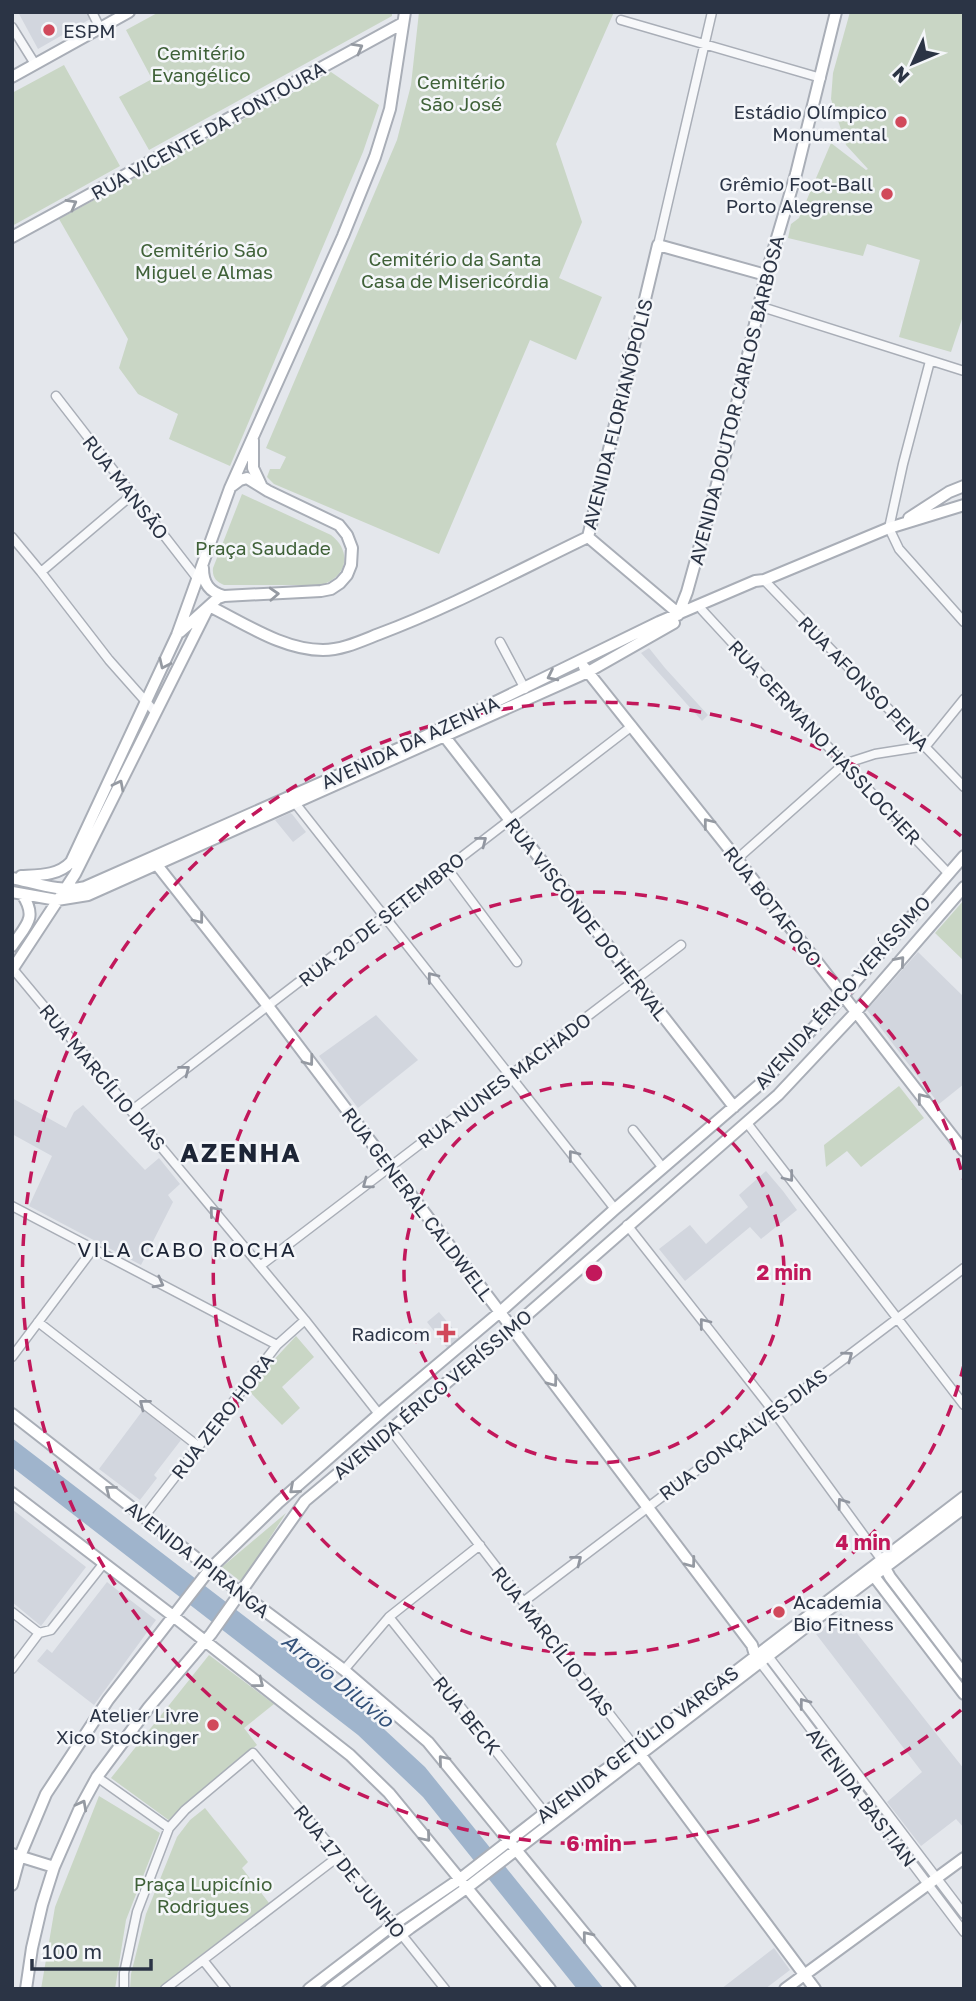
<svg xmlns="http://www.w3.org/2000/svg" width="976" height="2001" font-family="'Golos Text',sans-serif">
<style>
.built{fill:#d2d6de}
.green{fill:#c9d6c5}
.water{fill:#9fb4cc}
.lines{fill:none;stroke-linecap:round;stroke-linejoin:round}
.street-casing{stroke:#a9aeb7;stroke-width:11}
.secondary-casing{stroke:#a9aeb7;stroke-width:14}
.street{stroke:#f7f8fa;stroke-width:8}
.secondary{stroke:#fff;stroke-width:10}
.oneway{stroke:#959aa2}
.oneway2{stroke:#9196a0}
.ring{fill:none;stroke:#c2185b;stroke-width:3.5;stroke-dasharray:12 9}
.poi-dot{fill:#d1495b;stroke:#f4f6f9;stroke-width:2.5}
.labels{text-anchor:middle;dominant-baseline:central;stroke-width:5;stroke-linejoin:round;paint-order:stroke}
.poi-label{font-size:19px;fill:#2b3445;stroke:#f4f6f9;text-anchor:end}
.park-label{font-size:19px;fill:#3f6138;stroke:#f4f6f9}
.street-label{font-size:19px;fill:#2b3445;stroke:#f4f6f9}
.neighbourhood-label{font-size:21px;letter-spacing:2px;fill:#1d2536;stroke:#f4f6f9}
.water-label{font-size:21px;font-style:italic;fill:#34527a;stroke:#f4f6f9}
.district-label{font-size:26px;font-weight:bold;letter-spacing:2px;fill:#1d2536;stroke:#f4f6f9}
.centre{fill:#c2185b;stroke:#f4f6f9;stroke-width:3.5}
.ring-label{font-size:21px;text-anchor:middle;font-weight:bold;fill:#c2185b;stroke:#f4f6f9;stroke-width:5;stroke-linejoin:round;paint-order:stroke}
</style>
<rect width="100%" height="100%" fill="#e4e7ec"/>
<!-- built -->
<path class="built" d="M18 12H89L92 18 38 49Z
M649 648 665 668 708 715 702 721 641 653Z
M290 813 292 814 306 832 293 842 275 820Z
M918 952 964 997V1084L939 1104 867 1010Z
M376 1015 418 1060 358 1108 319 1056Z
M12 1098 66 1128 74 1112 83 1105 145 1170 159 1158 180 1184 168 1195 173 1202 141 1265 29 1206 52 1156 12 1134Z
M766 1171 783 1191 797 1210 761 1239 750 1227 685 1281 659 1249 690 1225 706 1244 748 1207 739 1195Z
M439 1312 460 1337 447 1348 427 1322Z
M143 1410 181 1440 154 1475 157 1478 140 1500 99 1469Z
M12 1509 86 1567 41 1626 12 1602Z
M107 1582 156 1620 94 1705 37 1661 47 1649 52 1653Z
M841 1613 964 1769V1828L956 1819 921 1846 887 1802 922 1772 816 1634Z
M774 1948 790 1970 765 1989H721Z"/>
<!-- green -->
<path class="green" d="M159 12H392V16L149 150 119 97 152 79 126 30Z
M419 12H614L556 144 582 222 559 278 602 297 576 360 530 340 439 554 274 484 267 477 270 469H280L286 457 266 448 397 140 411 85Z
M850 12H964V313L951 352 899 337 920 260 867 244 863 256 788 238 791 224 799 218 831 143 866 170 868 169 846 145 831 99 833 73Z
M64 65 120 166 12 226V93Z
M331 72 379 105 363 152 230 466 169 439 178 414 138 394 119 368 128 339 59 219Z
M242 494 331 535C352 551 348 577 321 585H224C216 582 212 577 213 568Z
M964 900V961L935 933Z
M899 1086 924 1118 861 1167 847 1151 826 1167 824 1145Z
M296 1336 314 1357 282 1387 300 1408 282 1425 250 1392 270 1364Z
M286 1513 264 1547 244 1584 222 1567Z
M209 1655 274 1704 244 1728 257 1745 181 1808 170 1821 111 1778Z
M99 1796 160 1833 126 1920 115 1989H41L55 1907Z
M205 1808 248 1862 242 1868 269 1903 157 1989H130L131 1974 146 1914 177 1837 190 1820Z"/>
<!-- water -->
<path class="water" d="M12 1438 346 1694 425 1767 604 1989H577L423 1797 358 1735 12 1467Z"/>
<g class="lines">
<defs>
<path id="street" d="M92 12 100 28
M621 20 821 78
M12 27 35 64
M658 245 712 12
M759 306 964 371
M930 361 903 464 889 528 899 549 964 622
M56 396 197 578
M12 537 41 572 109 660 156 713
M41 572 133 494
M764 580 964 787
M702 610 844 764 949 874
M500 642 525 689
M295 803 615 1209
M737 859 844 764 875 754 926 746 964 699
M447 868 517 962
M13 969 305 1320 379 1414
M131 1111 632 726
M747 1123 964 1405
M633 1130 663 1168
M12 1206 277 1345
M627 1225 774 1412 881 1559
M260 1266 681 945
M38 1322 198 1446
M12 1357 93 1249
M390 1429 635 1747
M144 1517 277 1345 305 1320
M523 1602 964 1268
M12 1612 39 1633
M389 1617 545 1813
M768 1656 964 1914
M760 1662 964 1932
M12 1669 39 1633 51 1630 104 1563
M344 1670 389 1617 480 1545
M97 1777 169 1828
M203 1960 226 1989
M124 1989V1973L137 1912 169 1828 185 1810 253 1753 339 1856 445 1989
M165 1989 339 1856"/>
<path id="secondary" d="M12 77 129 12
M12 237 403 23
M253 440V468L261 485
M909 518 949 492 964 486
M588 537 658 245 766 275
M588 537 679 614
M203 568C203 583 209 592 224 596
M209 606C244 623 283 650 323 650 342 650 361 641 379 634 451 607 519 570 588 537
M678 615 687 592 727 448 766 275 796 174 836 12
M180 632 218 598 224 596 321 591 331 589 340 583 347 575 351 565 352 548 347 535 339 525 268 491 247 478 240 480 232 486
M584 667 737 859 964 1151
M441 732 734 1107
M157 865 268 1006 752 1645 755 1655 760 1662
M21 876C39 875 58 876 71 862L177 635 230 488 343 236 375 157 390 109 405 12
M12 878C36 883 61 893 85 887L409 744 659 622 755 581 764 580 889 528 964 505
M12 892 57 900 88 895 588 672 674 623
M12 946C26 925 38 918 22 894
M12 970 75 874 209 606
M12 1414 241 1593 344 1670 428 1742 630 1989
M12 1493 173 1616 350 1755 389 1793 550 1989
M883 1564 890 1577 964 1674
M870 1571 964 1694
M637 1750 815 1989
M12 1854 54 1867
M12 1885 20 1856 46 1794 108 1700 210 1569 279 1502 386 1408 500 1312 615 1209 766 1079 842 997 964 856
M26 1989 32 1948 42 1905 54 1867 79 1810 97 1777 149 1707 211 1634 305 1501 512 1328 778 1095 855 1013 964 887
M309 1989 394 1924 460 1879 545 1813 629 1753 964 1497
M330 1989 410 1928 468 1887 807 1626 964 1508
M785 1989 964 1858"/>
</defs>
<!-- street casing -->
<use href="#street" class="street-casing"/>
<!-- secondary casing -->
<use href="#secondary" class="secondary-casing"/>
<!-- street -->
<use href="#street" class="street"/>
<!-- secondary -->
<use href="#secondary" class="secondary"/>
</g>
<!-- one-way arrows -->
<defs><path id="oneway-chevron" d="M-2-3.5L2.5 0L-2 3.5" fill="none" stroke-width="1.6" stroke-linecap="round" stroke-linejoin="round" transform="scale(1.75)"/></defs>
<g class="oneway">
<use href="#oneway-chevron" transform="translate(358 48) rotate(-29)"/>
<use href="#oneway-chevron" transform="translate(72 204) rotate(-29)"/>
<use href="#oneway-chevron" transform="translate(274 594) rotate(-3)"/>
<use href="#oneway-chevron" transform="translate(164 664) rotate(115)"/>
<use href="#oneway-chevron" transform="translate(552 676) rotate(154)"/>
<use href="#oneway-chevron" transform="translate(119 785) rotate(-63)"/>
<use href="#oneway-chevron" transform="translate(708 823) rotate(-128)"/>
<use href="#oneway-chevron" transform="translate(199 919) rotate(52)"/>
<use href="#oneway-chevron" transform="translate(900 961) rotate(-49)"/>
<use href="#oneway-chevron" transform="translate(309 1061) rotate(53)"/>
<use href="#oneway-chevron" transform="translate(922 1098) rotate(-128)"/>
<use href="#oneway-chevron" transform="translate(553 1382) rotate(53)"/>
<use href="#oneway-chevron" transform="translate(294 1489) rotate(139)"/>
<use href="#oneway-chevron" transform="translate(110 1490) rotate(-142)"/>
<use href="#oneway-chevron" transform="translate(691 1563) rotate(53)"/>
<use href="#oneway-chevron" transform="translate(259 1683) rotate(38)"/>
<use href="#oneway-chevron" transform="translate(443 1760) rotate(-130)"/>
<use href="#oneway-chevron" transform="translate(82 1805) rotate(-62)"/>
<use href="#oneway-chevron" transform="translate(426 1837) rotate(50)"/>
<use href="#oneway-chevron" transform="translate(587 1936) rotate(-129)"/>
</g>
<g class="oneway2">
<use href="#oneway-chevron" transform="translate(482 841) rotate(-38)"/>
<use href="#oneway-chevron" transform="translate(432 977) rotate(-128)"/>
<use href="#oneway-chevron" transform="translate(185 1070) rotate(-38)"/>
<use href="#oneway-chevron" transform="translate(573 1155) rotate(-128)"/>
<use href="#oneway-chevron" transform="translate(789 1177) rotate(52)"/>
<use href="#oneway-chevron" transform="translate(367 1184) rotate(143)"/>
<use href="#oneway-chevron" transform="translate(214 1211) rotate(-130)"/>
<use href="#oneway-chevron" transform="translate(159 1283) rotate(28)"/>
<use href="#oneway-chevron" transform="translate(704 1323) rotate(-128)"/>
<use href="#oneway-chevron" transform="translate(848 1356) rotate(-37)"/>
<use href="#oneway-chevron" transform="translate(144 1404) rotate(-142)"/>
<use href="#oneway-chevron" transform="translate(842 1503) rotate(-126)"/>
<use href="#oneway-chevron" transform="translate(577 1560) rotate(-38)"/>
<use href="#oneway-chevron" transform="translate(804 1703) rotate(-127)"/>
</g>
<!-- distance rings -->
<g class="ring">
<circle cx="594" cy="1273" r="190"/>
<path d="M964 1365A381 381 0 1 1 964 1181"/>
<path d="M961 1710A571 571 0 1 1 961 836"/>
</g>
<!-- markers -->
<g class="poi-dot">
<circle cx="49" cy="30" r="7"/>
<circle cx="901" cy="122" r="7"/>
<circle cx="887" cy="194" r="7"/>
<path d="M442.5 1322.5h7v7h7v7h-7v7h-7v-7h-7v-7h7z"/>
<circle cx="779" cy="1612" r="7"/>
<circle cx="213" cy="1725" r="7"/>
</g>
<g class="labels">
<!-- poi labels -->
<g class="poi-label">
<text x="63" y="30" text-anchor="start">ESPM</text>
<text x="887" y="111">Estádio Olímpico<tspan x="887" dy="22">Monumental</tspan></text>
<text x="873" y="183">Grêmio Foot-Ball<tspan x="873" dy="22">Porto Alegrense</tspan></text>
<text x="430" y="1333">Radicom</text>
<text x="793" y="1601" text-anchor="start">Academia<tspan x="793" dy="22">Bio Fitness</tspan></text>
<text x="199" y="1714">Atelier Livre<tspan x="199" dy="22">Xico Stockinger</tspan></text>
</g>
<!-- park labels -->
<g class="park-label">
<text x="201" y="52">Cemitério<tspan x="201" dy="22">Evangélico</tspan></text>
<text x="461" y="81">Cemitério<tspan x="461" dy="22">São José</tspan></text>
<text x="204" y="249">Cemitério São<tspan x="204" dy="22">Miguel e Almas</tspan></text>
<text x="455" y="258">Cemitério da Santa<tspan x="455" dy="22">Casa de Misericórdia</tspan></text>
<text x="263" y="547">Praça Saudade</text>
<text x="203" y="1883">Praça Lupicínio<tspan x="203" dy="22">Rodrigues</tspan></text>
</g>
<!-- street labels -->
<g class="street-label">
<text transform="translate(208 130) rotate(-29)">RUA VICENTE DA FONTOURA</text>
<text transform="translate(736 400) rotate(-76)">AVENIDA DOUTOR CARLOS BARBOSA</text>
<text transform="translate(617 414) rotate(-76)">AVENIDA FLORIANÓPOLIS</text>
<text transform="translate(126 487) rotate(52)">RUA MANSÃO</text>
<text transform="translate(864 683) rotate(46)">RUA AFONSO PENA</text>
<text transform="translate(410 742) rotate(-25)">AVENIDA DA AZENHA</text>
<text transform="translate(825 742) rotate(47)">RUA GERMANO HASSLOCHER</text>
<text transform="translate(773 906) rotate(52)">RUA BOTAFOGO</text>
<text transform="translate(381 919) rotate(-38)">RUA 20 DE SETEMBRO</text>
<text transform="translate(587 919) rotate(52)">RUA VISCONDE DO HERVAL</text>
<text transform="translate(842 992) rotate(-48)">AVENIDA ÉRICO VERÍSSIMO</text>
<text transform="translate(103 1077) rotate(50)">RUA MARCÍLIO DIAS</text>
<text transform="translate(504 1080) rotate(-37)">RUA NUNES MACHADO</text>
<text transform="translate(418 1204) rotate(53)">RUA GENERAL CALDWELL</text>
<text transform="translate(432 1394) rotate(-40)">AVENIDA ÉRICO VERÍSSIMO</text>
<text transform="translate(222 1416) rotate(-52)">RUA ZERO HORA</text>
<text transform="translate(743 1434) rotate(-37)">RUA GONÇALVES DIAS</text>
<text transform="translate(198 1559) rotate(38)">AVENIDA IPIRANGA</text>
<text transform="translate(553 1641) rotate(52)">RUA MARCÍLIO DIAS</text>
<text transform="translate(467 1715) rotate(51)">RUA BECK</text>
<text transform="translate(637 1744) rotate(-37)">AVENIDA GETÚLIO VARGAS</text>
<text transform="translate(862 1797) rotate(53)">AVENIDA BASTIAN</text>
<text transform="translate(350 1871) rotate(51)">RUA 17 DE JUNHO</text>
</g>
<!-- neighbourhood labels -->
<g class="neighbourhood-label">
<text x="187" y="1249">VILA CABO ROCHA</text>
</g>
<!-- water labels -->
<g class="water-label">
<text transform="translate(338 1680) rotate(39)">Arroio Dilúvio</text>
</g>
<!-- district labels -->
<g class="district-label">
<text x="241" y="1152">AZENHA</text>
</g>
</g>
<circle cx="594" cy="1273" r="10" class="centre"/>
<g class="ring-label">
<text x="784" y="1280">2 min</text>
<text x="863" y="1550">4 min</text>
<text x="594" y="1851">6 min</text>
</g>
<!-- border -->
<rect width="976" height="2001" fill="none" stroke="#2b3445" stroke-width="28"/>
<!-- north arrow -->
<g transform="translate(913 63) rotate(226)" stroke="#f4f6f9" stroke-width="5" paint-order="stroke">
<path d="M0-5L12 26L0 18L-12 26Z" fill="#2b3445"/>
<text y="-10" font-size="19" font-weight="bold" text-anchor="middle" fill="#2b3445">N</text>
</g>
<!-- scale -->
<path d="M32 1959v10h119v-10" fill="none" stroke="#2b3445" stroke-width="3.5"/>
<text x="42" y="1959" font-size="21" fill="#2b3445" stroke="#f4f6f9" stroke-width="5" paint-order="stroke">100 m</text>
</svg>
